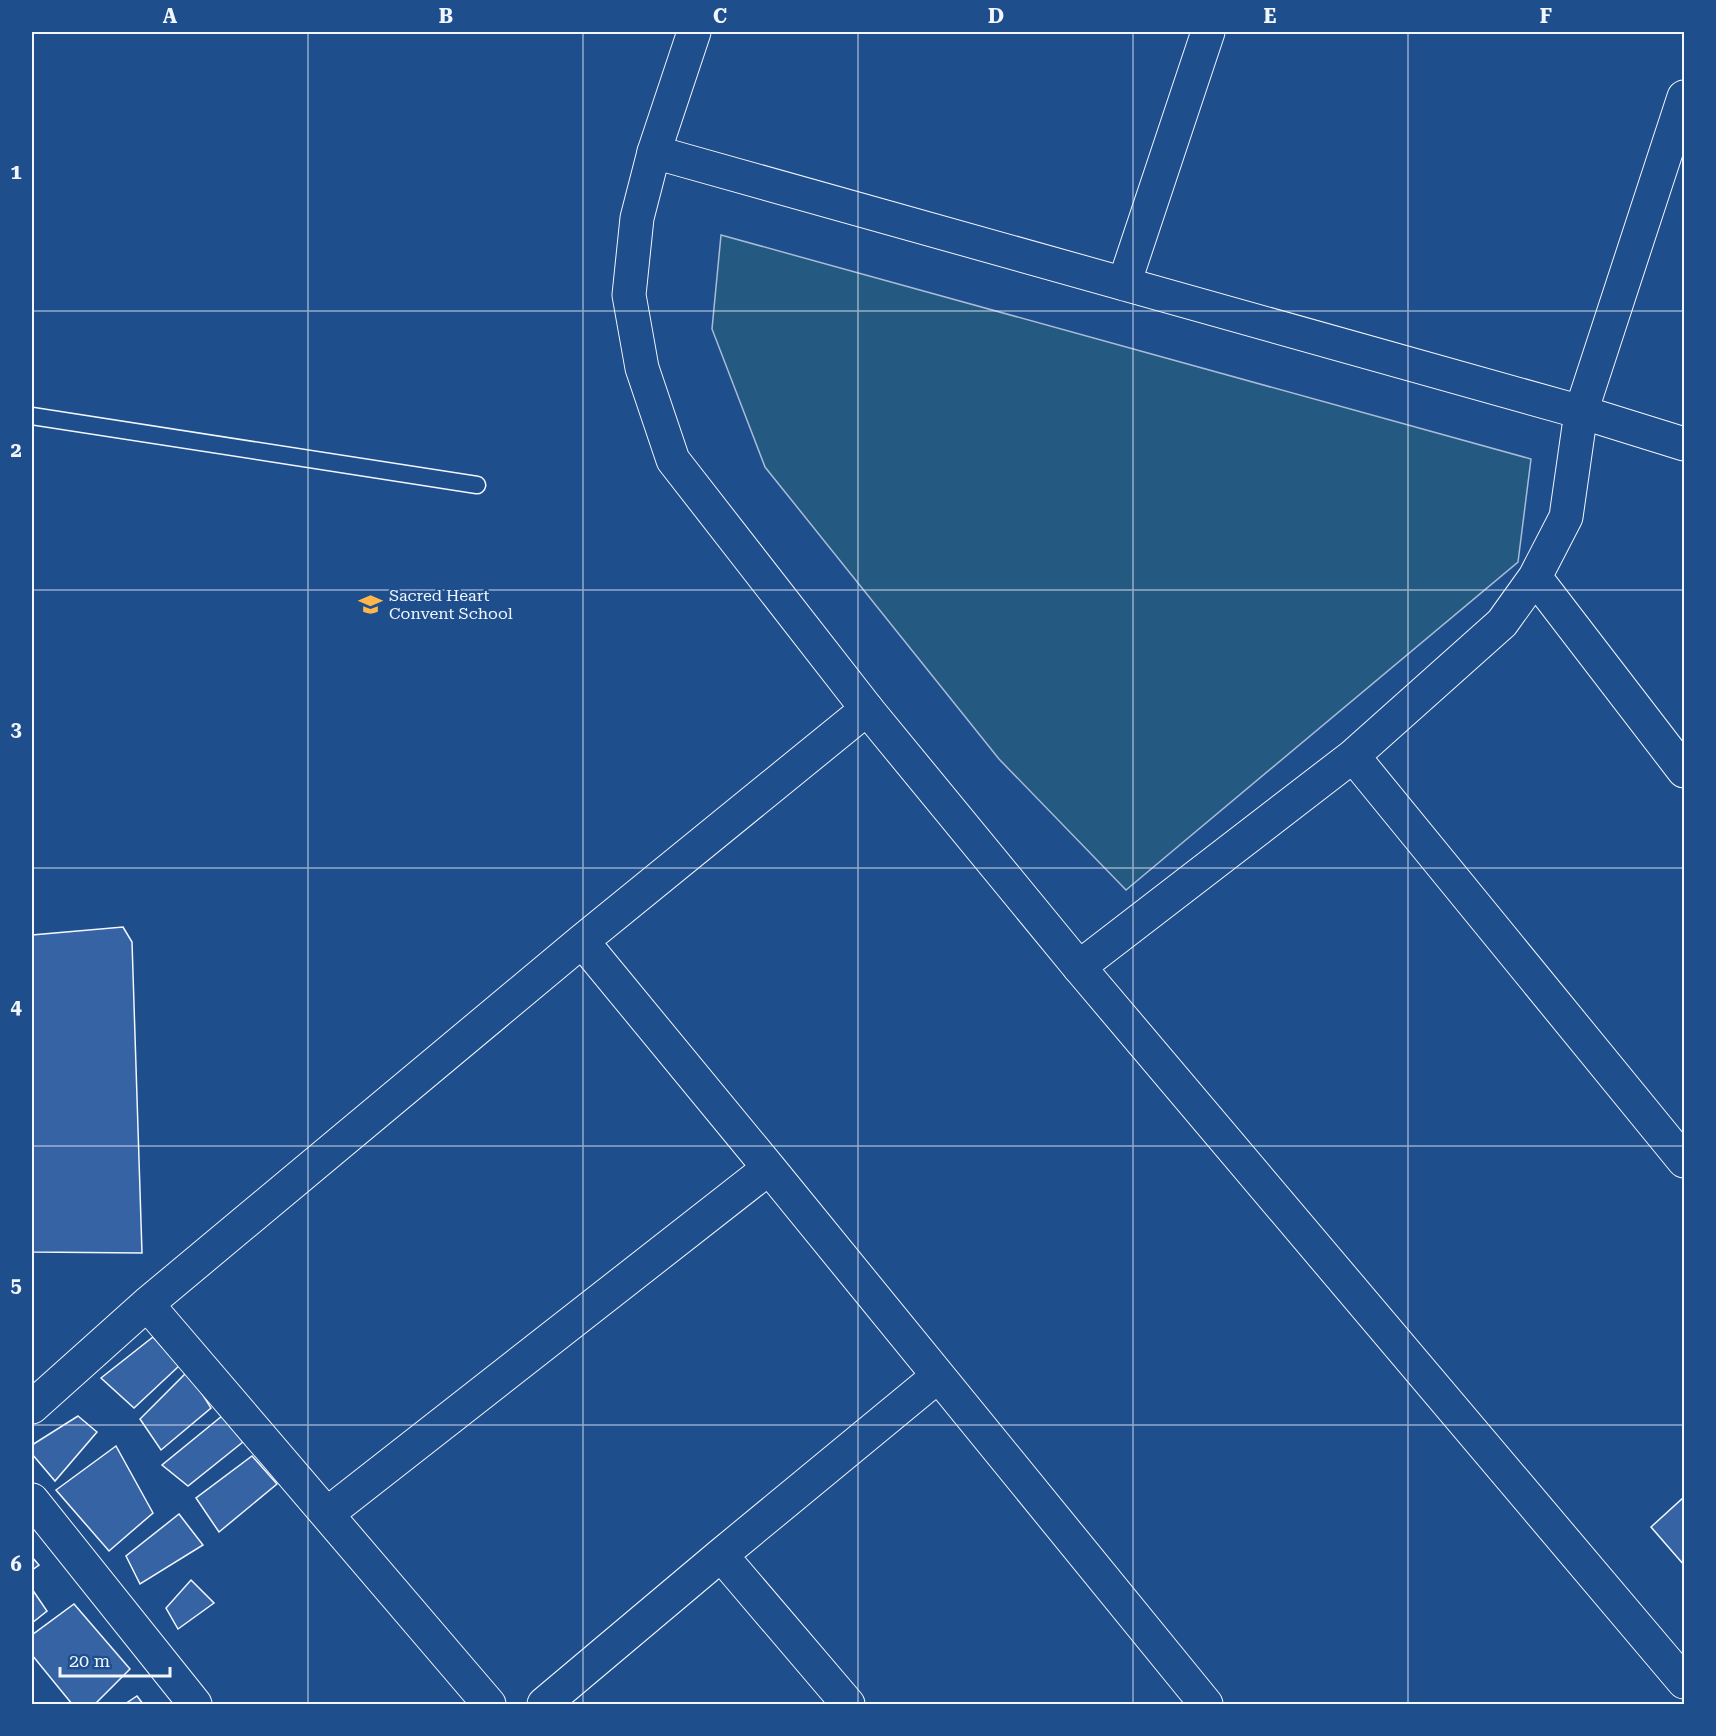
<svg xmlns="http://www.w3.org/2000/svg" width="1716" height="1736" font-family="'Roboto Serif',serif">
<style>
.park{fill:#245a82;stroke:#a8bbd7;stroke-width:1.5}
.building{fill:#3563a3;stroke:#f2f6ff;stroke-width:1.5}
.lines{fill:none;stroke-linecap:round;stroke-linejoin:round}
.lane-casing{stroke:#f2f6ff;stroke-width:19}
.street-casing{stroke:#f2f6ff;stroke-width:35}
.secondary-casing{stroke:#f2f6ff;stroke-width:35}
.lane{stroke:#1f4e8c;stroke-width:16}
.street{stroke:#1f4e8c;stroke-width:33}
.secondary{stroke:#1f4e8c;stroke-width:33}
.grid{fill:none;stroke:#f2f6ff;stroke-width:1.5;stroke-opacity:0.55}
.labels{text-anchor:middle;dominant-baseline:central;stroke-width:4.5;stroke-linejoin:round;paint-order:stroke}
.poi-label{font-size:16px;fill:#f2f6ff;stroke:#1f4e8c;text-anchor:start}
.neatline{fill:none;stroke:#f2f6ff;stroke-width:2}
.grid-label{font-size:20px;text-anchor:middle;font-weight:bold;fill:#f2f6ff}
</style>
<rect width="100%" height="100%" fill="#1f4e8c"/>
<!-- park -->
<path class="park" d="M721 235 1531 459 1518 562 1126 890 999 759 765 467 712 329Z"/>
<!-- building -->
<path class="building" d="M123 927 132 942 142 1253 32 1252V935Z
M153 1337 179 1366 134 1408 101 1378Z
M188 1371 211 1408 161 1450 140 1419Z
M78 1416 97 1432 55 1481 32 1454V1445Z
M222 1416 243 1442 188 1486 162 1465Z
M116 1446 153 1513 109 1551 56 1490Z
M252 1456 277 1484 219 1532 196 1498Z
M1684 1497V1565L1651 1527Z
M179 1514 203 1545 140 1584 126 1556Z
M32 1557 39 1565 32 1570Z
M191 1580 214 1603 178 1629 166 1608Z
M32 1589 47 1611 32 1623Z
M74 1604 130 1669 95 1704H72L32 1655V1635Z
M137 1696 143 1704H125Z"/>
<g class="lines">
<defs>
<path id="lane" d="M32 416 477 485"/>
<path id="street" d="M654 152 1581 412 1684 444
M1124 284 1208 32
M1535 577 1684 771
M1353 756 1684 1161
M582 941 769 1168 1206 1704
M1079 967 1353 756 1502 623 1535 577 1566 517 1581 412 1684 97
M32 1407 147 1304
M32 1500 195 1704
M327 1514 769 1168
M721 1555 848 1704
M489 1704 147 1304 582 941 867 709
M544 1704 721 1555 938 1376"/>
<path id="secondary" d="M694 32 654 152 637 218 629 295 642 368 673 460 867 709 1079 967 1684 1682"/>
</defs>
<!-- lane casing -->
<use href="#lane" class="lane-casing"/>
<!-- street casing -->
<use href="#street" class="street-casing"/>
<!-- secondary casing -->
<use href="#secondary" class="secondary-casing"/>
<!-- lane -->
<use href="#lane" class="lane"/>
<!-- street -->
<use href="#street" class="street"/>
<!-- secondary -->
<use href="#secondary" class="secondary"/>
</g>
<!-- grid -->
<path class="grid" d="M308 32V1704M583 32V1704M858 32V1704M1133 32V1704M1408 32V1704M32 311H1684M32 590H1684M32 868H1684M32 1146H1684M32 1425H1684"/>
<!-- icons -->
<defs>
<symbol id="school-bare" viewBox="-9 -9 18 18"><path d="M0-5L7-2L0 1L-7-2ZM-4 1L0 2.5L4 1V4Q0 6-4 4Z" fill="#ffb74d" stroke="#1f4e8c" stroke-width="2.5" paint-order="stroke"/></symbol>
</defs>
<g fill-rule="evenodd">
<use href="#school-bare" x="354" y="588" width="33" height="33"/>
</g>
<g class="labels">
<!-- poi labels -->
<g class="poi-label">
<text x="389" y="595">Sacred Heart<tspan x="389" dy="18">Convent School</tspan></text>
</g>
</g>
<!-- border -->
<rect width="1716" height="1736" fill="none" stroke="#1f4e8c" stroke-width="66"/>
<!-- scale -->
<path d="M60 1667v9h110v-9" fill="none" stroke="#f2f6ff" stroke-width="3"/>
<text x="69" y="1667" font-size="18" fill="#f2f6ff" stroke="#1f4e8c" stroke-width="4.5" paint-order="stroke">20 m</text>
<rect x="33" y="33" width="1650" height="1670" class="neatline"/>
<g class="grid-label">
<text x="170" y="23">A</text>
<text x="446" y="23">B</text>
<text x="720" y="23">C</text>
<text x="996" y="23">D</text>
<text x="1270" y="23">E</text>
<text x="1546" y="23">F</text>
<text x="16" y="179">1</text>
<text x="16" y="457">2</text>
<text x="16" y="736">3</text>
<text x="16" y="1014">4</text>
<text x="16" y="1292">5</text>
<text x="16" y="1571">6</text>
</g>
</svg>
